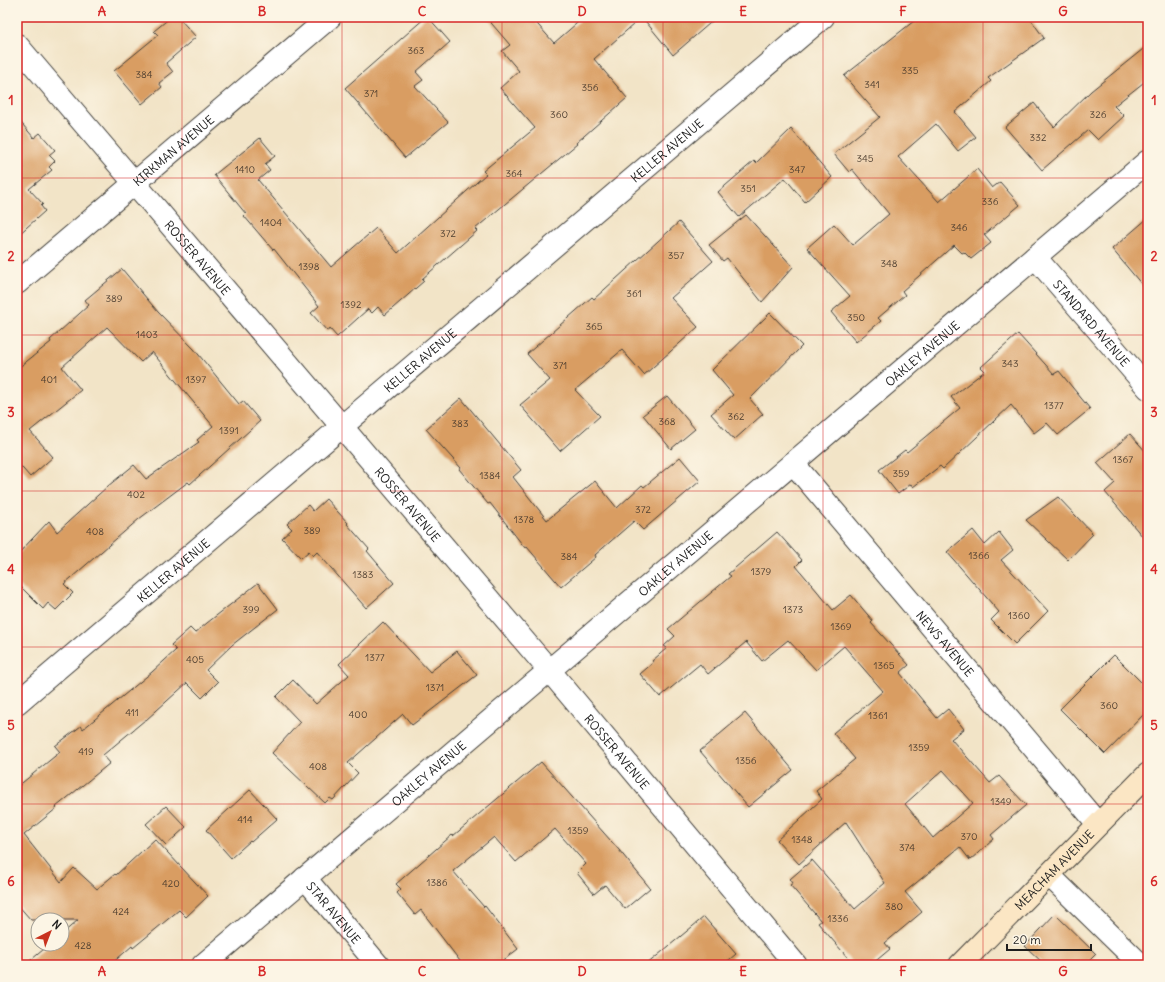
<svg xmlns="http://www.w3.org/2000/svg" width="1165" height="982" font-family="Delius,sans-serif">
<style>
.building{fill:#d99d62;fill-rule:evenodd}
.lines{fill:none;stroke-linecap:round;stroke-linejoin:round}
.street-casing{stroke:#3c3a36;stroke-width:24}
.secondary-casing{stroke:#3c3a36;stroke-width:24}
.street{stroke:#fff;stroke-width:22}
.secondary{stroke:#fbe6c4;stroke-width:22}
.grid{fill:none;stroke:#d62828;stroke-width:1;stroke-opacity:0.55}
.labels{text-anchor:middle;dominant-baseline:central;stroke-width:4;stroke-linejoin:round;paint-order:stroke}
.number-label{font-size:10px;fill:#4b3c2e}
.street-label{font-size:12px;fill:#1c1c1c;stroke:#fcf5e5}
.neatline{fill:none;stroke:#d62828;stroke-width:1.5}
.grid-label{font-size:13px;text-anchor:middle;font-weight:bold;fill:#d62828}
</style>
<rect width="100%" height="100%" fill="#fcf5e5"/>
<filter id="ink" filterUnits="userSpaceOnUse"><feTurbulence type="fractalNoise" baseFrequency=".025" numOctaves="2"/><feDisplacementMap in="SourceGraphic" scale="8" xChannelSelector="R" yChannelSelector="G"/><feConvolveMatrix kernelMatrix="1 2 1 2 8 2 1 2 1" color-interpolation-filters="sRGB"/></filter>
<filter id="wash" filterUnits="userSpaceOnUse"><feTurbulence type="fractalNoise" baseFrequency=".012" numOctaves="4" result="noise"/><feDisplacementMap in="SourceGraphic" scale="16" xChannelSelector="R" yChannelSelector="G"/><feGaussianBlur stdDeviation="0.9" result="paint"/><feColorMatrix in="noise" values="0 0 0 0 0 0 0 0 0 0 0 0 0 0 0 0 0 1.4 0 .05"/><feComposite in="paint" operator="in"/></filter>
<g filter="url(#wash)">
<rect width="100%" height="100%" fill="#f2e4c7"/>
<g id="blocks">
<!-- building -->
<path class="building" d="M171 17H178L196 37 166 63 173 72 159 83 162 87 142 104 114 71 158 35 154 31Z
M426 17H428L450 42 416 72 423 80 415 86 448 122 405 158 345 88Z
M486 17H531L554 43 584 17H717L673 55 642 17 594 59 627 98 576 143 577 144 475 229 477 231 422 279 424 281 385 315 378 307 372 313 368 309 337 337 330 329 327 331 311 313 319 306 274 249 273 250 244 216 246 214 214 175 260 138 275 156 265 164 270 170 258 180 331 267 376 228 398 253 486 174 483 171 535 128 500 88 519 71 502 51 510 45Z
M919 17H1029L1044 38 988 78 991 81 955 112 976 137 958 151 936 124 898 157 939 202 977 169 992 188 1000 182 1020 205 984 235 991 243 971 259 964 252 962 253 954 245 902 291 905 295 878 318 881 321 856 342 831 312 850 296 807 248 834 224 853 245 889 214 852 169 849 172 834 154 880 117 844 76Z
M1148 45V79L1114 106 1124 116 1098 140 1088 130 1042 170 1005 127 1034 103 1054 127 1091 91Z
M17 118 34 138 40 133 55 150 49 155 55 161 49 167 52 170 29 189 43 204 41 206 45 211 17 236Z
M791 129 832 177 805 202 785 178 739 217 718 192 754 161 756 163Z
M746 215 793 267 762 302 727 258 723 261 709 245Z
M1148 218V292L1112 249Z
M679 222 713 261 671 298 698 327 644 375 622 350 575 390 600 416 560 451 520 405 550 380 527 354 592 297 594 299Z
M122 269 158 312 194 349 239 404 243 401 260 421 190 484 188 482 139 519 64 584 73 593 56 610 48 603 43 609 17 583V555L49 521 57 532 108 486 134 465 146 479 199 442 197 440 213 426 152 352 141 362 107 327 62 367 81 390 30 431 53 457 30 477 17 462V369L51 342 50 340 89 305 85 300Z
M770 313 802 346 750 399 763 414 734 440 711 414 733 395 712 370Z
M1018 334 1054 374 1059 371 1090 409 1058 435 1047 423 1034 433 1011 405 943 469 940 466 913 487 911 484 898 494 879 470 905 450 907 452 960 408 951 397 985 371 981 367Z
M667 396 695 429 671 449 643 415Z
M461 398 521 470 513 477 547 520 595 481 617 508 642 485 644 487 680 457 700 481 643 530 634 521 595 555 596 557 561 587 527 547 525 548 490 503 488 504 459 469 461 468 426 429Z
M1130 434 1148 454V543L1105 492 1115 483 1097 463Z
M1058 497 1093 534 1068 560 1026 520Z
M326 499 348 523 347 524 369 549 367 551 394 583 366 608 317 552 313 556 309 551 301 558 282 538 292 529 287 524 308 505 313 511Z
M973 530 985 545 999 532 1013 550 1001 560 1048 611 1015 644 991 620 999 612 947 552Z
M777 532 802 560 796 566 833 610 851 595 873 621 871 623 909 665 900 673 937 718 948 709 964 729 951 739 990 783 999 776 1026 805 991 835 994 839 970 860 960 847 905 892 922 912 885 943 890 949 871 965H854L818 923 821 921 790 885 793 883 790 879 812 860 855 909 885 883 846 822 799 864 777 840 822 799 816 791 855 759 833 733 883 691 844 646 816 670 788 640 762 661 746 642 708 674 700 664 660 697 640 674 654 662 652 661 667 648 664 646 675 636 668 629 731 576 728 574ZM943 770 973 803 933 838 905 804Z
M258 583 278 609 232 645 206 670 218 682 202 698 187 683 146 720H145L103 755 110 763 56 807 57 808 24 835 61 882 74 868 97 889 115 874 116 875 155 839 208 896 186 917 179 910 133 948 132 946 110 965H25L50 944H62V934L78 920H31L17 904V787L60 752 55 746 81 726 83 729 152 672 176 650 171 645 190 628 195 633 207 623Z
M383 622 430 672 457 651 477 675 412 725 403 714 348 763 358 773 333 800 330 798 325 803 272 753 300 722 276 697 293 680 316 704 349 675 339 664Z
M1114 655 1148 689V710L1105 754 1060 709Z
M745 713 793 770 748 807 700 751Z
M541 762 619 850 650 888 625 909 605 885 594 894 577 873 586 864 555 829 516 862 494 837 453 871 484 907 485 906 518 949 497 965H463L421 910 415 915 397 893 401 889 396 884 452 835 453 836Z
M250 790 277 819 251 842 250 841 231 858 206 830Z
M166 806 186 827 166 845 146 824Z
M1055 914 1096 954 1085 965H1045L1025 946Z
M704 917 736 954 723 965H646Z"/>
</g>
</g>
<g filter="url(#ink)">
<use href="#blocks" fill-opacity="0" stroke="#3c3a36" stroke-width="1"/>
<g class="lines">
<defs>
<g id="street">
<path id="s1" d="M17 45 549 670 796 965"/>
<path id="s2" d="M1035 257 1148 388"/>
<path id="s3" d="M17 283 330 17"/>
<path id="s4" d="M793 463 1098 824"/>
<path id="s5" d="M17 703 823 17"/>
<path d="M1049 875 1141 965"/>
<path id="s6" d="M305 878 378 965"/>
<path id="s7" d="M203 965 1148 161"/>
</g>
<g id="secondary">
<path id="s8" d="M960 965 1148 774"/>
</g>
</defs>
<!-- street casing -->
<use href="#street" class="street-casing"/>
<!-- secondary casing -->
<use href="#secondary" class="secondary-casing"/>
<!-- street -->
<use href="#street" class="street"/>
<!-- secondary -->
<use href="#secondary" class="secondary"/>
</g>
</g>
<!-- grid -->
<path class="grid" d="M182 17V965M342 17V965M502 17V965M663 17V965M823 17V965M983 17V965M17 178H1148M17 335H1148M17 491H1148M17 647H1148M17 804H1148"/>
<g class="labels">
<!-- number labels -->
<g class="number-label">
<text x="416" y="50">363</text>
<text x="910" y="70">335</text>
<text x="144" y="74">384</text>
<text x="872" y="84">341</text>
<text x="590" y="87">356</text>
<text x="371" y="93">371</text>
<text x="559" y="114">360</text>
<text x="1098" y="114">326</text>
<text x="1038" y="137">332</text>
<text x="865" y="158">345</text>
<text x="245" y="169">1410</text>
<text x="797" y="169">347</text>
<text x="514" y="173">364</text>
<text x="748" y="188">351</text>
<text x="990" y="201">336</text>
<text x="271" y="222">1404</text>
<text x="959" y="227">346</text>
<text x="448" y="233">372</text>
<text x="676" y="255">357</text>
<text x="889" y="263">348</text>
<text x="309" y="266">1398</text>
<text x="634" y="293">361</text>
<text x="114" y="298">389</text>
<text x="351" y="304">1392</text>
<text x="856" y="317">350</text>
<text x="594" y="326">365</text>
<text x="147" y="334">1403</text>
<text x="1010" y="363">343</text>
<text x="560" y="365">371</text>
<text x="49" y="379">401</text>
<text x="196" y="379">1397</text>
<text x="1054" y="405">1377</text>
<text x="736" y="416">362</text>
<text x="667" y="421">368</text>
<text x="460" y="423">383</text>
<text x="229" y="430">1391</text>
<text x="1123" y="459">1367</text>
<text x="901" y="473">359</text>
<text x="490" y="475">1384</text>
<text x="136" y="494">402</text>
<text x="643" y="509">372</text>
<text x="524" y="519">1378</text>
<text x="312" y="530">389</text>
<text x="95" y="531">408</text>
<text x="979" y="555">1366</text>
<text x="569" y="556">384</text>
<text x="761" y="571">1379</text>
<text x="363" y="574">1383</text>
<text x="251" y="609">399</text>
<text x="793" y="609">1373</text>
<text x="1019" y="615">1360</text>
<text x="841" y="626">1369</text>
<text x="375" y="657">1377</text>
<text x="195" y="659">405</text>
<text x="884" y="665">1365</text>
<text x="435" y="687">1371</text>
<text x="1109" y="705">360</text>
<text x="132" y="712">411</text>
<text x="358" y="714">400</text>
<text x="878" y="715">1361</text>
<text x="919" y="747">1359</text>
<text x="86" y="751">419</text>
<text x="746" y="760">1356</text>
<text x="318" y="766">408</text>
<text x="1001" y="801">1349</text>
<text x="245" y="819">414</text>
<text x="578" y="830">1359</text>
<text x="969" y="836">370</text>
<text x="802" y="839">1348</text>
<text x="907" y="847">374</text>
<text x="437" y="882">1386</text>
<text x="171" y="883">420</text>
<text x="894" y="906">380</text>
<text x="121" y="911">424</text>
<text x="838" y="918">1336</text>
<text x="83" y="945">428</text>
</g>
<!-- street labels -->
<g class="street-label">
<text stroke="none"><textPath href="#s3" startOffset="205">KIRKMAN AVENUE</textPath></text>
<text stroke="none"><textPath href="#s5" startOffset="853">KELLER AVENUE</textPath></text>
<text stroke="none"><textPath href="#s1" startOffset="279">ROSSER AVENUE</textPath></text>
<text stroke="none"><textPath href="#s2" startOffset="87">STANDARD AVENUE</textPath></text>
<text stroke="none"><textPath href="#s7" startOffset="944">OAKLEY AVENUE</textPath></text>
<text stroke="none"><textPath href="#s5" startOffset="529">KELLER AVENUE</textPath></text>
<text stroke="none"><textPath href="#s1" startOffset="603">ROSSER AVENUE</textPath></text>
<text stroke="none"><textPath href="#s7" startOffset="620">OAKLEY AVENUE</textPath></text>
<text stroke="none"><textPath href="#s5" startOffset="205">KELLER AVENUE</textPath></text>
<text stroke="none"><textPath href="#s4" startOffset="236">NEWS AVENUE</textPath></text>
<text stroke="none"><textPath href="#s1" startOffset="927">ROSSER AVENUE</textPath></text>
<text stroke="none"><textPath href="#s7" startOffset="296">OAKLEY AVENUE</textPath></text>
<text stroke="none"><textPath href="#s8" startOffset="134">MEACHAM AVENUE</textPath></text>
<text stroke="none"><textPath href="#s6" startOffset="45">STAR AVENUE</textPath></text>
</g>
</g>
<!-- margin -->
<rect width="1165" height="982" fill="none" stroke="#fcf5e5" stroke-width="44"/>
<!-- north arrow -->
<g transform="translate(50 932) rotate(42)"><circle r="19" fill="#fcf5e5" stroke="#a29e95"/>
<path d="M0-3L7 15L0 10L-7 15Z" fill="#c8321e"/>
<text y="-6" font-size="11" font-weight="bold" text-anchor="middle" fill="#1c1c1c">N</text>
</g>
<!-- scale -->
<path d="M1007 944v6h84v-6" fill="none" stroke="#1c1c1c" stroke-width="2"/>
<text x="1013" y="944" font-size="12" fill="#1c1c1c" stroke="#fcf5e5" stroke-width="3" paint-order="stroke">20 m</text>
<rect x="22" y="22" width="1121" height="938" class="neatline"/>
<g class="grid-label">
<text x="102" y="16">A</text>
<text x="262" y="16">B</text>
<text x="422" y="16">C</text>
<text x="582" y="16">D</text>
<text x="743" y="16">E</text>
<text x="903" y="16">F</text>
<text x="1063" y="16">G</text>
<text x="11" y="105">1</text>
<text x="1154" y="105">1</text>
<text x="11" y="261">2</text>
<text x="1154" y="261">2</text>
<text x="11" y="417">3</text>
<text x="1154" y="417">3</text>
<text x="11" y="574">4</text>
<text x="1154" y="574">4</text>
<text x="11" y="730">5</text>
<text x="1154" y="730">5</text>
<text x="11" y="886">6</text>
<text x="1154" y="886">6</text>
<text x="102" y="976">A</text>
<text x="262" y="976">B</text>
<text x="422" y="976">C</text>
<text x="582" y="976">D</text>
<text x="743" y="976">E</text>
<text x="903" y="976">F</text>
<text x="1063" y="976">G</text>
</g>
</svg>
